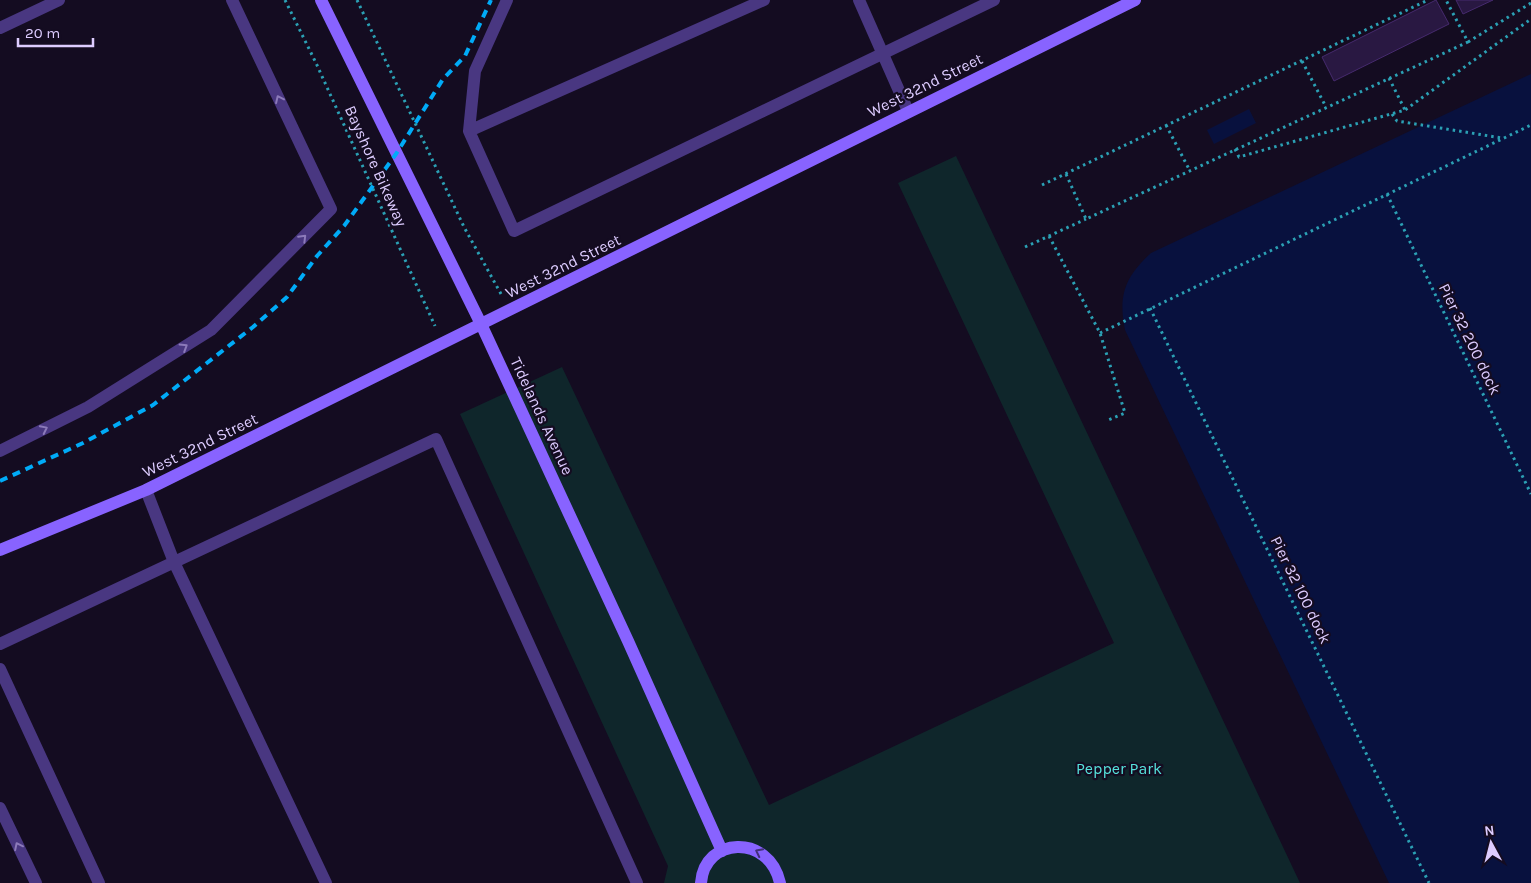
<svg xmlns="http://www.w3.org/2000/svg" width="1531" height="883" font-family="Karla,sans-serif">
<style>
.green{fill:#0f262b}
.water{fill:#08113e}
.building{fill:#291842;stroke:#462a6e}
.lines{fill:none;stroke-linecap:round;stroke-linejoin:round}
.path{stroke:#2ba0b4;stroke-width:3;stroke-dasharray:2.5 4;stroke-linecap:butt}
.lane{stroke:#493781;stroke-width:12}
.secondary{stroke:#8863ff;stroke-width:12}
.rail{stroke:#00abf7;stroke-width:4;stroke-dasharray:8 6;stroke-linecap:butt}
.oneway{stroke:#8c7aba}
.oneway2{stroke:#422f7a}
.labels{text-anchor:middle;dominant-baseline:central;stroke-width:4.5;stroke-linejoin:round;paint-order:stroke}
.street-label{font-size:16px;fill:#dcf;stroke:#140c21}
.park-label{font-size:16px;fill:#56e1db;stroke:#140c21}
</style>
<rect width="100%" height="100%" fill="#140c21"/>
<!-- green -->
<path class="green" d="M956 156 1300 883H664L668 866 460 414 562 367 769 805 1114 643 898 183Z"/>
<!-- water -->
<path class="water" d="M1531 74V883H1389L1125 330C1118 295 1125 277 1151 253Z
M1249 109 1256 123 1214 144 1207 130Z"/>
<!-- building -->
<path class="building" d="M1436 0 1449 24 1334 81 1322 57Z
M1456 0H1493L1463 14Z"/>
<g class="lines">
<!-- path -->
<path class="path" d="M285 0 316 63 435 326
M357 0 464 227 501 294
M1468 42 1531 3
M1302 61 1326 107
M1389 78 1405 110
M1392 114 1397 121 1502 138
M1166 125 1190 171
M1235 149 1239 157 1405 110 1531 19
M1066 174 1086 219 1468 42 1446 0
M1042 185 1428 0
M1387 194 1531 494
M1049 236 1100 333 1125 413 1106 421
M1025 247 1086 219
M1150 308 1429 883
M1100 333 1531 125"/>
<!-- lane -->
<path class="lane" d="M764 0 469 131 514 231 994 0
M859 0 908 111
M0 28 59 0
M469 131 475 71 507 0
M0 451 88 407 211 330 331 209 232 0
M146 490 174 562 326 883
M0 644 436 439 637 883
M0 669 99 883
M0 808 36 883"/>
<!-- secondary -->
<path class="secondary" d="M321 0 481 324 628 641 722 851
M0 550 146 490 1135 0
M701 883C704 837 769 833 780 883"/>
<!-- rail -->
<path class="rail" d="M0 481 83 443 153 405 253 327 287 297 317 256 344 226 396 154 443 79 465 56 491 0"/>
</g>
<!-- one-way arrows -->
<defs><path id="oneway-chevron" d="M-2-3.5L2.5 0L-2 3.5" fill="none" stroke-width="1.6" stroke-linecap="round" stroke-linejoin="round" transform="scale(1.25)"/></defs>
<g class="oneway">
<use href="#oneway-chevron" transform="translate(279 99) rotate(-115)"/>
<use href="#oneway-chevron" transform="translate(303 238) rotate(-45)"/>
<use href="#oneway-chevron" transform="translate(184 347) rotate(-32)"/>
<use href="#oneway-chevron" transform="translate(44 429) rotate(-26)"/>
<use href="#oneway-chevron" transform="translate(18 846) rotate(-116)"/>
</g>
<use class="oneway2" href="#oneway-chevron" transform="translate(759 852) rotate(-153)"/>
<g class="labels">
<!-- street labels -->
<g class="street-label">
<text transform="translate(925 85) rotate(-26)">West 32nd Street</text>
<text transform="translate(376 166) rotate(66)">Bayshore Bikeway</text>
<text transform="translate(563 266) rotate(-26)">West 32nd Street</text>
<text transform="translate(1470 339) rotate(64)">Pier 32 200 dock</text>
<text transform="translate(542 416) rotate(65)">Tidelands Avenue</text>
<text transform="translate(200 445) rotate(-26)">West 32nd Street</text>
<text transform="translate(1301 590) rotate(64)">Pier 32 100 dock</text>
</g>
<!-- park labels -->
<g class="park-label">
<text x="1119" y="768">Pepper Park</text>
</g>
</g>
<!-- north arrow -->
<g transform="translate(1491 843) rotate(353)" stroke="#140c21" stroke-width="4" paint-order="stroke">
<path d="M0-4L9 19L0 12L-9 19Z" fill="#ddccff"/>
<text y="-8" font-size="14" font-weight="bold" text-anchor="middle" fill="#ddccff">N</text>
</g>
<!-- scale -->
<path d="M18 38v8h75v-8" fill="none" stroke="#ddccff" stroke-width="2.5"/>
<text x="25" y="38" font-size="15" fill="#ddccff" stroke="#140c21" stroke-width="4" paint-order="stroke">20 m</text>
</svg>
